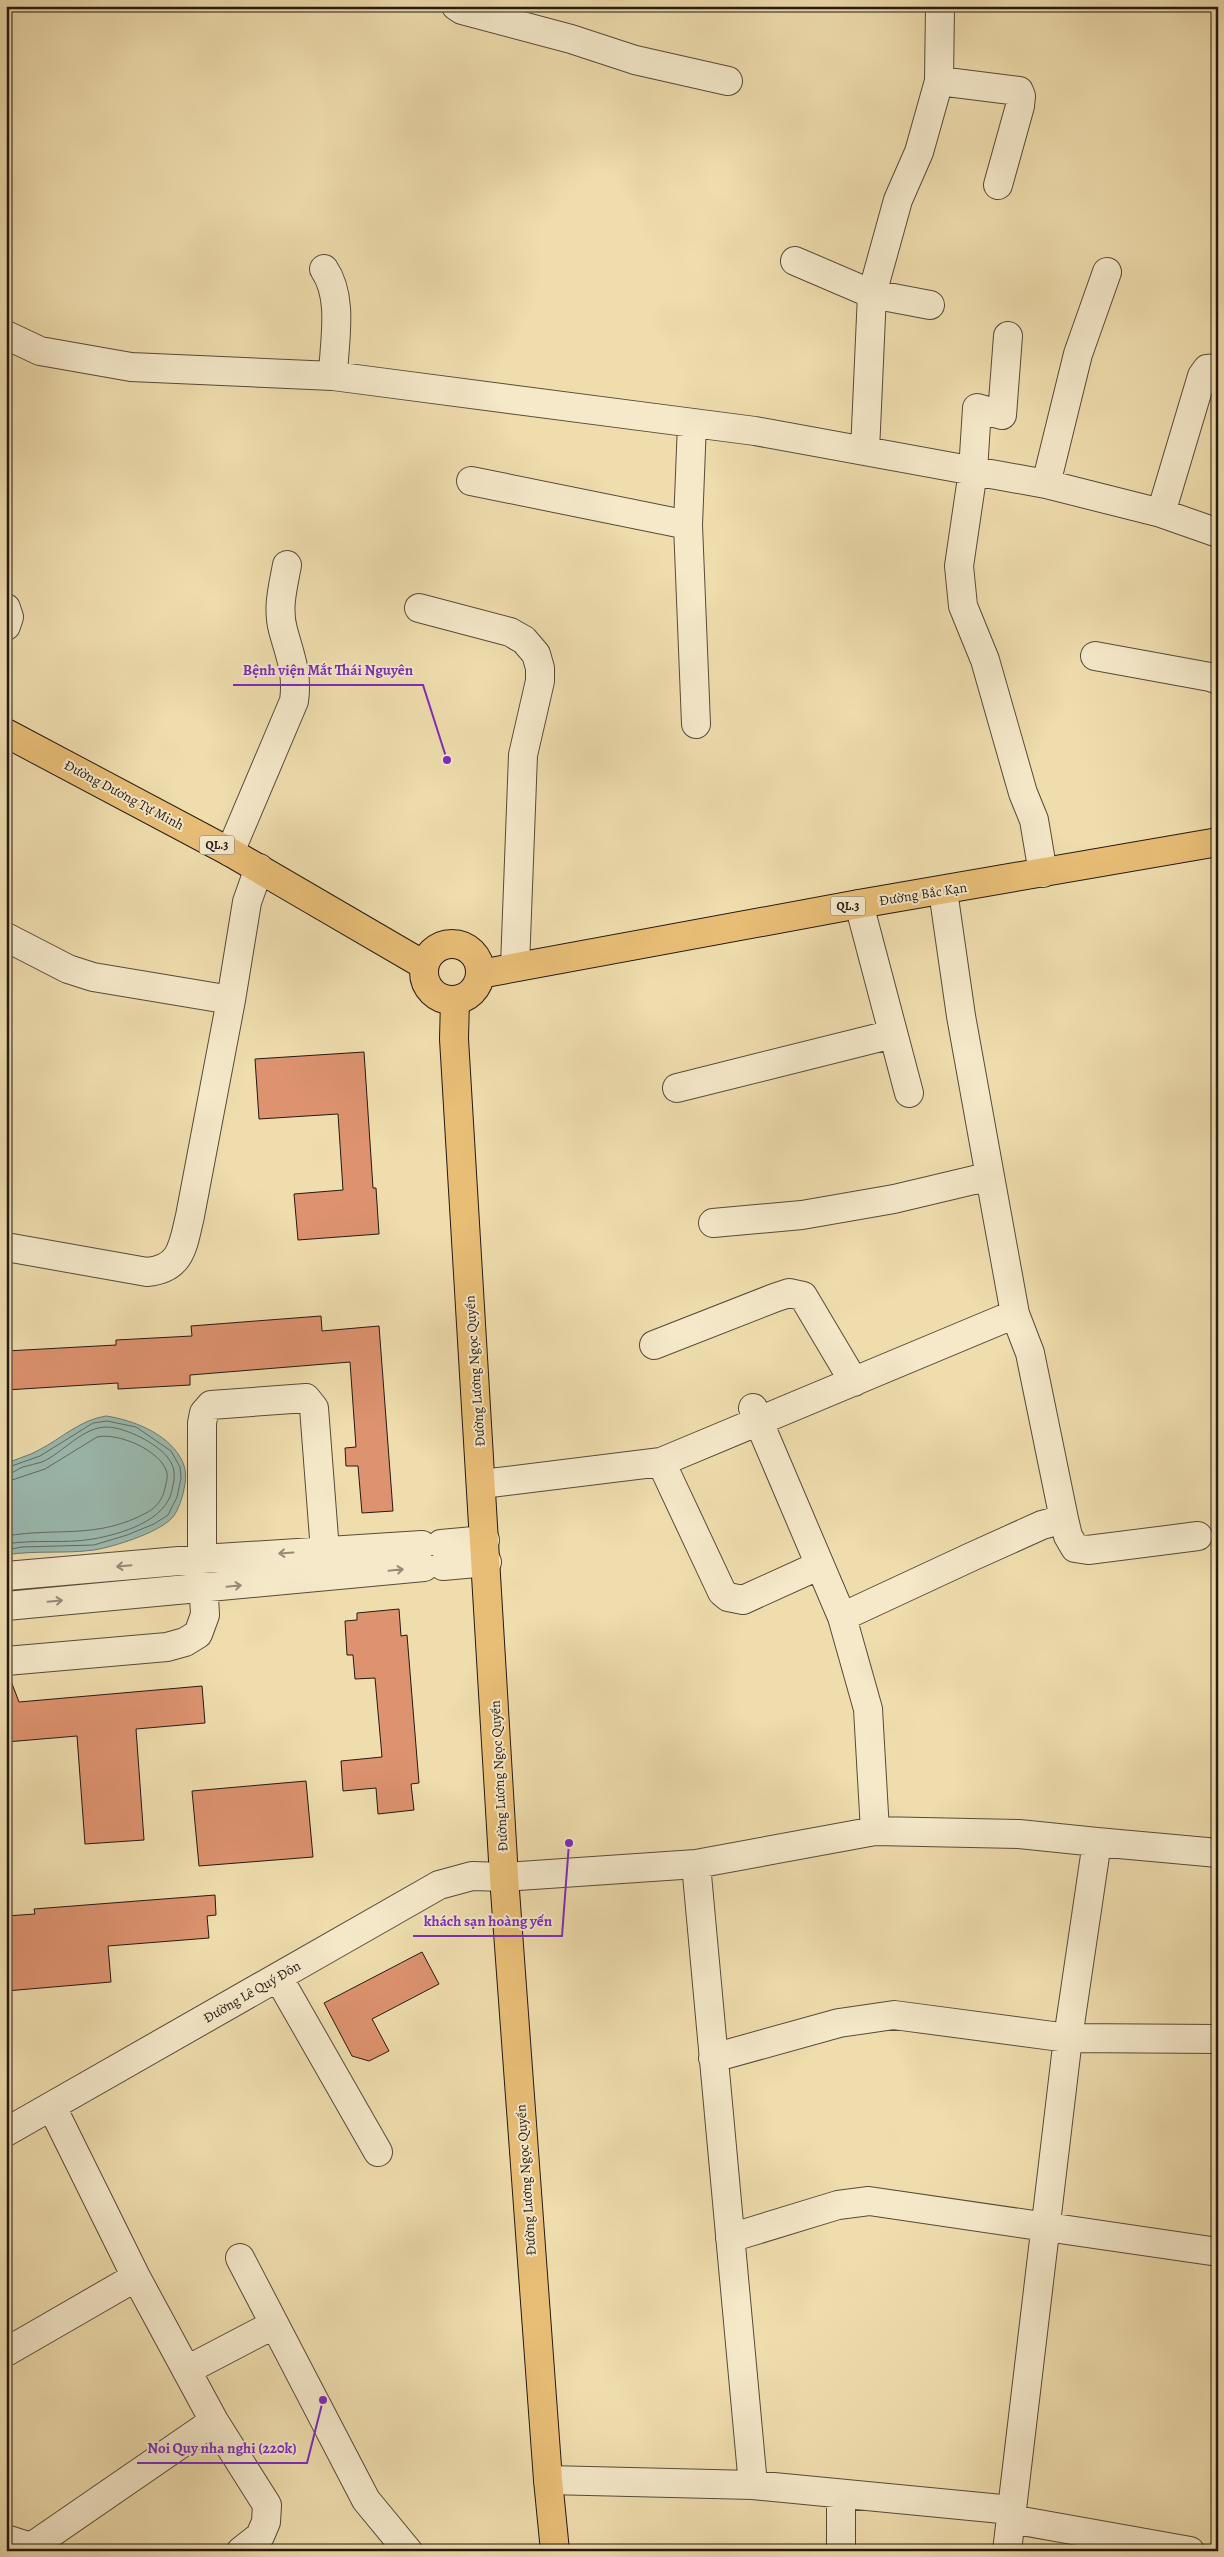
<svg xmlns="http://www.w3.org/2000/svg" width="1224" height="2557" font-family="Alegreya,serif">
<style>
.water{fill:#9bbbb1;stroke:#6c7a71}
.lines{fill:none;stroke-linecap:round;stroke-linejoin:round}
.shore{stroke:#606a61;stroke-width:1}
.building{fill:#de9370;stroke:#251911}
.minor-casing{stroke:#584a38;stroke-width:30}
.major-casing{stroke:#251911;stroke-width:30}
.highway-casing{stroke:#251911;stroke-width:30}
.minor{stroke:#f5e9ca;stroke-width:28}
.major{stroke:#e8be77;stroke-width:28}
.highway{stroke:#e8be77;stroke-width:28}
.oneway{stroke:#978b77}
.labels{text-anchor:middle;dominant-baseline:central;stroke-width:4;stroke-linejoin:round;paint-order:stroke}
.shield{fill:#f5e9ca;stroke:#635748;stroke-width:1}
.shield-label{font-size:12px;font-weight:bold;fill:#251911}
.street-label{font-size:14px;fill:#251911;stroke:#f5e9ca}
.leader{fill:none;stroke:#7b2cbf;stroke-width:2}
.callout-dot{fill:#7b2cbf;stroke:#f5e9ca;stroke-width:2}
.callout-label{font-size:15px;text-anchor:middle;font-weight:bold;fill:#7b2cbf;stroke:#f5e9ca;stroke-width:4;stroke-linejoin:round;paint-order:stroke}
</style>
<rect width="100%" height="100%" fill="#efddae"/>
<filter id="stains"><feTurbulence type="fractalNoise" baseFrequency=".004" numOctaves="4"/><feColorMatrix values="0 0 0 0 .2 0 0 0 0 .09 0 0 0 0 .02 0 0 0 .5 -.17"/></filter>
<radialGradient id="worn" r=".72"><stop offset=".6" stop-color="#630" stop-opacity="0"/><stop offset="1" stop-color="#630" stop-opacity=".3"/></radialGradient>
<!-- water -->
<path class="water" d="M106 1416C133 1420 166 1433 180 1457 188 1470 186 1480 183 1494 181 1501 177 1513 172 1518 158 1533 113 1547 94 1550 65 1554 35 1550 6 1555V1464C17 1458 29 1456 39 1450 62 1438 80 1420 106 1416Z"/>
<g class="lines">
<!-- shore -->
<path class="shore" d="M6 1468 40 1456 93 1423 107 1421 136 1427 171 1451 180 1467 181 1478 177 1497 168 1515 154 1524 127 1535 94 1545 22 1547 6 1550
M6 1474C13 1474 17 1469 23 1467 29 1465 36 1464 42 1462 63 1453 83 1426 108 1427 126 1428 157 1443 168 1458 176 1468 175 1477 172 1490 166 1521 121 1534 93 1539 65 1544 35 1539 6 1544
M6 1482 45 1469 97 1437C118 1432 162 1451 167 1473 168 1478 166 1483 165 1488 163 1498 157 1507 148 1512 97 1540 58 1527 6 1536"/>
</g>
<!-- building -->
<path class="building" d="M364 1052 373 1188H376L379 1234 298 1240 294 1194 343 1190 338 1114 259 1119 255 1059Z
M321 1316 322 1331 379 1326 393 1511 362 1513 358 1466H346L345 1448 356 1447 350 1362 190 1375V1385L118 1389V1383L6 1390V1351L116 1345V1340L192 1336 191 1326Z
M399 1609 401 1636 407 1635 419 1783 411 1784 414 1810 378 1814 376 1788 343 1791 341 1761 382 1757 375 1678 355 1679 353 1655H347L345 1621 357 1620V1613Z
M6 1676H9L19 1702 202 1686 205 1723 136 1729 144 1840 85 1844 77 1736 6 1742Z
M306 1781 313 1857 199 1866 192 1791Z
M215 1895 216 1915 207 1916 209 1938 108 1946 111 1982 6 1991V1916L35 1914 34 1909Z
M422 1952 439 1984 372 2019 389 2051 369 2061 352 2056 324 2003Z"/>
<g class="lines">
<defs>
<path id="minor" d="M456 6 462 10 571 39 635 60 728 81
M939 81 1019 91 1021 96 1020 106 998 185
M795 261 872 294 930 305
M324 269C344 298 334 342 333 376
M6 335 40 351 131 367 333 376 755 431 1046 484 1161 513 1218 533
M1008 336 1002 415 977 408 973 471 959 566 963 606 985 660 1023 793 1034 820 1043 873
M692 423 688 525 696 724
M865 451 872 294 898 200 919 152 939 81 940 6
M471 481 688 525
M1046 484 1078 354 1107 272
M1161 513 1202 376 1207 369 1218 368
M6 608 9 617 6 626
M419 608 510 632 524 640 536 654 540 668V681L523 755 515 966
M1095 656 1210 677 1218 680
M230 852 294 701C298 673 290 656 283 630 277 608 283 587 287 565
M943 891 961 1016 991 1182
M859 904 909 1093
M6 937 68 969 93 977 231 1000
M677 1088 893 1034
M713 1223 802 1215 894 1199 974 1180 983 1179 991 1182 1015 1314 1030 1353 1064 1519
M6 1247 147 1272C182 1269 183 1245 190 1216L231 1000 247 902 259 868
M654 1345 774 1298 789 1293 803 1296 854 1382
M753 1408 842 1617 868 1709 875 1831
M482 1484 661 1462
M441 1544 485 1540
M820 1565 743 1600 728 1597 722 1592 661 1462 1015 1314
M443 1566 487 1562
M6 1576 202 1559 422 1545
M6 1606 424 1567
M842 1617 971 1557 1042 1525 1064 1519 1068 1536 1075 1548 1088 1550 1198 1536
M6 1661 167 1647 185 1642 198 1634 205 1615 202 1559V1423L204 1413 211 1405 306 1398 314 1408 325 1551
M1097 1842 1218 1853
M696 1864 753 2485
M278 1977 378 2152
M713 2058 839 2023 894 2015 1068 2038 1218 2039
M52 2107 136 2277 214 2421 267 2505 266 2522 260 2536 241 2551
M6 2132 439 1885 472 1876 504 1877 696 1864 875 1831 1019 1834 1097 1842 1068 2038 1007 2551
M730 2238 838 2205 869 2201 1218 2252
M240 2258 366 2500 408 2551
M6 2352 136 2277
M187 2370 273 2325
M548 2480 753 2485 1012 2510
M1011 2519 1190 2551
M6 2539 44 2551
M31 2547 214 2421
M841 2551V2494"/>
<path id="major" d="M455 1000 454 1039 504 1877 548 2480 555 2551"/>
<path id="highway" d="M6 733 230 852 424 965
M424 972a28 28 0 1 1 56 0a28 28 0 1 1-56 0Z
M480 974 859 904 1218 842"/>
</defs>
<!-- minor casing -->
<use href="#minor" class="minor-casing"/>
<!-- major casing -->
<use href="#major" class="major-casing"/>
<!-- highway casing -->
<use href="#highway" class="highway-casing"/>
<!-- minor -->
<use href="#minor" class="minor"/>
<!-- major -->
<use href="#major" class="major"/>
<!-- highway -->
<use href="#highway" class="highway"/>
</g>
<!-- one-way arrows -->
<defs><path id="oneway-shaft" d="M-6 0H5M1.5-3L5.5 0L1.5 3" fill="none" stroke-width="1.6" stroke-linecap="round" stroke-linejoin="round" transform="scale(1.25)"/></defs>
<g class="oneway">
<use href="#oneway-shaft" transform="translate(286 1553) rotate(176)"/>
<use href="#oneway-shaft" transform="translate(124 1566) rotate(175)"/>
<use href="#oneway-shaft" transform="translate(396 1570) rotate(-6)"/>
<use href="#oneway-shaft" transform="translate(234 1586) rotate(-6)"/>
<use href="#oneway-shaft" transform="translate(55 1601) rotate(-5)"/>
</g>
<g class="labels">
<!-- shield labels -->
<g class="shield">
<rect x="199.5" y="835.5" width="35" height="19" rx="4"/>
<rect x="830.5" y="896.5" width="35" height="19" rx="4"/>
</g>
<g class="shield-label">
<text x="217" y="845">QL.3</text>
<text x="848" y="906">QL.3</text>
</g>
<!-- street labels -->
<g class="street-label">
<text transform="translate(124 795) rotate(28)">Đường Dương Tự Minh</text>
<text transform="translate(923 894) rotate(-9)">Đường Bắc Kạn</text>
<text transform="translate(475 1371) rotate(-94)">Đường Lương Ngọc Quyến</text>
<text transform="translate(499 1776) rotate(-93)">Đường Lương Ngọc Quyến</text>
<text transform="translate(252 1992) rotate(-30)">Đường Lê Quý Đôn</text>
<text transform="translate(526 2180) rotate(-94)">Đường Lương Ngọc Quyến</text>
</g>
</g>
<!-- callouts -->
<path class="leader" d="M447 760L423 685H233M569 1843L562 1936H413M323 2400L307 2463H137"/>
<g class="callout-dot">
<circle cx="447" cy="760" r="5"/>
<circle cx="569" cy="1843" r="5"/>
<circle cx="323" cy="2400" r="5"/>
</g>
<g class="callout-label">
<text x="328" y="675">Bệnh viện Mắt Thái Nguyên</text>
<text x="488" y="1926">khách sạn hoàng yến</text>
<text x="222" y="2453">Noi Quy nha nghi (220k)</text>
</g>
<!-- margin -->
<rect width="1224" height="2557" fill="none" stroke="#efddae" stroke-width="25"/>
<rect x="8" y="8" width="1209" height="2542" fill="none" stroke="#251911" stroke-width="2.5"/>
<rect x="12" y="12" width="1199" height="2532" fill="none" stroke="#251911"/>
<rect width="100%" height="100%" filter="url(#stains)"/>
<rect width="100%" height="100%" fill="url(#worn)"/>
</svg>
